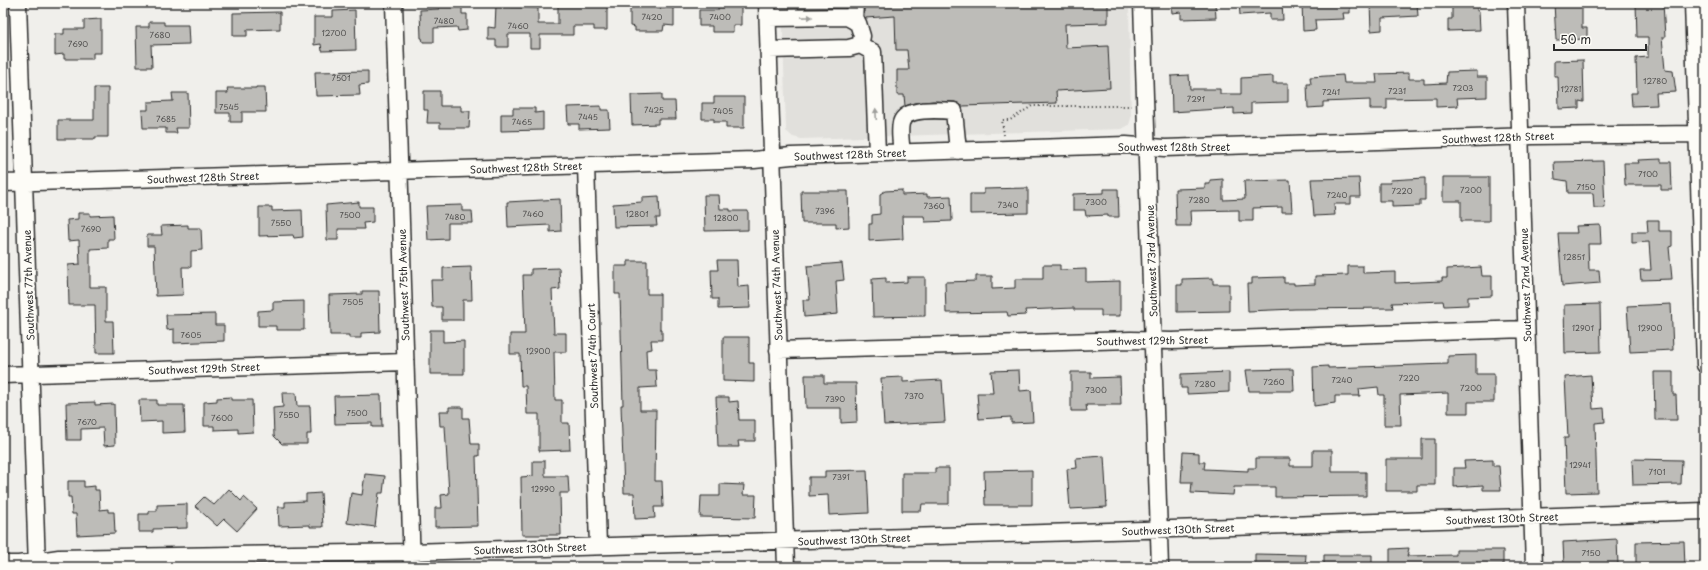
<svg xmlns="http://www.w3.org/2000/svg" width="1708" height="570" font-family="'Playpen Sans',sans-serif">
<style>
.built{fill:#e1e0dc}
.building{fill:#bdbcb8;stroke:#2b2b2b}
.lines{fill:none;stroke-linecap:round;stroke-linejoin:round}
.minor-casing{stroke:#2b2b2b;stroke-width:19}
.path{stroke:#2b2b2b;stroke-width:2;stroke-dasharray:1 3;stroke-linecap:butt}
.minor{stroke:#fdfcf7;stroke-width:16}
.oneway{fill:#9e9e9b}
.labels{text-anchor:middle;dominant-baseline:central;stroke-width:4;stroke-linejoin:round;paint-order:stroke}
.number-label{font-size:8px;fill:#504f4e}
.street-label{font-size:10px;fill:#2b2b2b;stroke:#fdfcf7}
</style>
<rect width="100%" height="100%" fill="#f0efeb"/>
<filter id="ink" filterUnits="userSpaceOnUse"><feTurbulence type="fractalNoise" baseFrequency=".025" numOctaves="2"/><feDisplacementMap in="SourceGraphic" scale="8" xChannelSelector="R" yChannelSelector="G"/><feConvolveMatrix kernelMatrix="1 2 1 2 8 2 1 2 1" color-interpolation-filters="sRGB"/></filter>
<g filter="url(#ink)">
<!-- built -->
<path class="built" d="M782 3H1129L1131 118 1129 125 1122 129 801 139 793 137 786 131Z"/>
<!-- building -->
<path class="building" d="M571 3H607V30H594V26H573V35H540V48H530V34H508V47H496V40H488V27L495 28 496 5H511V7L538 8V24H558V5H571Z
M630 3 645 4V7L674 8V26L664 25 663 31H635V27L630 26Z
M864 3H1108V23L1065 24 1066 48 1108 46 1110 88 1056 91 1057 103 962 106 955 102 933 101 914 103 905 106 904 95H897V70H909L907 50H896L895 16 865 18 864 16Z
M1171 3H1215L1216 18 1181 19V12L1172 13Z
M1239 3H1282L1283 20H1270V13L1240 15Z
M1302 3H1350V13H1343L1344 19 1315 20 1316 30 1303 31Z
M1370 3H1417L1418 16 1382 18V30L1371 31Z
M1452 3H1477V11H1479L1480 30 1448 31V19H1452Z
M1554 3H1582V28H1587V39L1556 40Z
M1636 3H1663L1665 37H1662L1665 70 1673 71 1676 92 1656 93 1657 105 1632 106 1631 93H1637L1636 58 1648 57V37H1637Z
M439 7H462V14H467V30L458 31 457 27 434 28V42H423L422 38H421L420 10 439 9Z
M718 7H741V25H733V32H712V26H699V10H718Z
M355 10 356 50 322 51 321 44 314 45V17H333V11Z
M280 12V29L247 30V36H233V13Z
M101 19V53H93V59H64V54L55 55V34H64V29H84V20Z
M149 22H164V25H188L189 44 151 45 152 67H137L136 27H149Z
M1583 60 1584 102 1579 101V108L1559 109 1558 76H1554V61Z
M368 71V84L359 85 360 95 316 96 315 72Z
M1477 71V77H1487V97L1457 98 1458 106 1436 107V98L1387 99V109H1370V100L1323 102V107L1308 108 1307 84H1311L1310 77 1343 75 1344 83H1377L1376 74 1409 73V79H1424V84L1446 83 1447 72Z
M1189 75 1190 89H1220V94H1241V78L1273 76V83H1288V102L1251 103V113L1234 114V108L1172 112 1171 76Z
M256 87H265L266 112H242V122H230V113H216V93H228L227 88H256Z
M94 88H108V137H95V139H58V120H94Z
M424 91H440V106H461V111H470L469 128H440V123H427L428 110H424Z
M172 93H188L189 128H176L177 133H166V128H143L142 110H148V102L173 101Z
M662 94V101H675L676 119H658V124L632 125 631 95Z
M714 97H744V128H726V122H714V119H702V103H714Z
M601 106V110H609L610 128 579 129V124H568L567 107Z
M513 108H535V113L543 112V130L501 131V114H513Z
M1661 159V162H1671L1672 190H1661V185H1625L1624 163H1639L1638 160Z
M1603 161 1605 208H1594L1593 193H1568L1567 181 1555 179 1554 162Z
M1443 177H1489V221H1461V201H1443Z
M1359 178 1360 197H1351V204H1334L1335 215 1314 216 1311 179Z
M1425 178V200H1420V206L1392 207V201H1379V183H1391L1390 180Z
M1223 179V200L1245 199 1244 181 1290 180 1292 212H1282V207L1253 208V221H1239V210L1190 211 1191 226H1176L1175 189 1205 188V184H1210V180Z
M1028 188V213L970 214V194H984V189Z
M1104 189H1118L1119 217H1108V215L1086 216 1085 210H1073V194L1104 193Z
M902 190V195L927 194V197L951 196 952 221 925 222 924 216H902L903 239 869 241V224H872V215L880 214V194L885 191Z
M801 191H848L849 227 836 228V223H802Z
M704 195H719L720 209H730V211H748V230L705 231Z
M659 196 660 218H656L657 226 614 227 613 204 642 202V197Z
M560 199 561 231 550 232V225L508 227 507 202Z
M359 202V207H373V222L363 223 364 229H338V240H327L326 205Z
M462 205V211H472L473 223H448V239L428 240 426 206Z
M259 207H272V211L302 210 303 237 294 238 293 235 259 236Z
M78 213H90V216L113 215 114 239H108V248L90 249V287H106V321H113L114 353H96L95 305H69L68 265 80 264 79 240 68 241 67 220 78 219Z
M1647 220H1659V231H1672V246L1669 247 1672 279 1641 280 1640 270H1651L1649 242 1632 243V232H1648Z
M188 225V228H201L202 250 191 251V267H182L183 295 156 296 154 246H147V235H162L161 226Z
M1600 225 1601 244H1588L1589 270H1599L1600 283 1562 286 1558 233H1577L1576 226Z
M717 260H737L738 287 749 286 750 308 718 309V299H712L711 270H718Z
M628 261H647V294H660V329H662V340H651L652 349 646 350 647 370H656L657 387 640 388V410H656L655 481H662L663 507H654L655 518 635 519 634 493H624L621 405H623L620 294H615V266H628Z
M842 263 844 280 836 281 838 314 804 317 803 300H810L807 266Z
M1043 265H1060V270L1086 269V282L1120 281V316H1101V310H1074V308L1025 310 1026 315 1008 316 1007 312 946 313 945 282 976 281V276H992V289L1015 288V279H1043Z
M1348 266H1363V273L1395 272V283L1442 281V278H1447V269L1481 267 1482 276H1492V296L1468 297V305L1444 306 1443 301 1392 303 1393 308 1295 309 1248 311 1247 284H1252V278L1284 277V283H1294V285L1315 284V276L1348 275Z
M471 267 472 300H463V320H442V307H432L431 280H443V268Z
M559 268 560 289 552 290 554 333H566V352H554L555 400H562V423H569L570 450 539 451V414H527L526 386H521L520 354H510V334H525L523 275H531V269Z
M907 277H925V316L873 317 872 279 886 278V283L907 282Z
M1213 278V284H1229V311L1177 312V285H1182V279Z
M362 291H379L380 332 361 333V338H349V335H330L329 295 362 294Z
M304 301V330H276V326H258V311L273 310V302Z
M1600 304 1601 352 1565 353 1564 305Z
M1671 304 1673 350 1630 352 1627 306Z
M215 314V325H224V341L174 343V329L167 330 166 315Z
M430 330H443V342L464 341V374H430Z
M723 337H749V363H754V382L723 381Z
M1476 355V374H1494V402H1468V413H1448V393L1400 395 1401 425H1384V395H1379L1378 387 1359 389 1360 396H1335V403L1314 406 1313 367 1328 366V368L1448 364V356Z
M1293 369 1294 391H1249L1246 370Z
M1019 370 1020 391 1031 390 1033 422 1011 423V417L979 419 977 393H993L991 371Z
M1071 372H1091V378L1120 377 1121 405H1086L1087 411H1071Z
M1229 372V392L1187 394V388H1181V374Z
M1654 372H1673V395H1676L1677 420H1655Z
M805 375H824V383H856L857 422 841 423V408H806Z
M1591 375 1593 409 1604 408 1605 422 1595 423 1597 492 1566 493 1564 438H1568L1565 377Z
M903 377V382L942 380 945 422 884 425 881 378Z
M282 393H296L297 406H310L311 434H307V444H282L274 436 273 408 283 407Z
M381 395 382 427H372V423L335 424 334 396Z
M231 397V400H252L253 432 238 433V429L214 430V426H204V402L217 401V398Z
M716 397H729V402L738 401 739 420H755V441H738L739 447H718Z
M139 400H157V405H184L185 432 162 433V421L140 422Z
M95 402V405L114 404 115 445 104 446 103 428 81 429V440H67L66 403Z
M449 407H463V418H469L471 444H479V456H476L478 526 435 527V508H442L441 495 449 494 445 426H440L439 411H449Z
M1422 439H1435V485H1417V491H1386V459H1422Z
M1313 450H1332V472H1366V496L1275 497V487H1234L1233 495 1191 493 1192 482H1181L1183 452 1199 453V462H1205L1204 469 1248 471V468H1256V458H1290V466H1313Z
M1104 456 1107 507 1070 509 1067 469 1077 468 1076 458Z
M1632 459 1682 460 1681 484 1633 485Z
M1493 460V466H1499L1501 490H1483V485L1454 487V468H1465L1464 461Z
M533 461H545V476H568L569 493H560L561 535H522L521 477 533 476Z
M935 468H949V504H922L921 511H902V473H935Z
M867 470 869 513 829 515 828 495 809 496V477H825V471Z
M1032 470V505H985L984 471Z
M365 474 385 476 383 493H379L375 527 347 523 351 493 362 495Z
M68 481H84V487L95 486V490H99L100 510 108 509V512H114L115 533 77 535 76 514H72L71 497H68Z
M720 484 744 485 743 495H756L755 518 700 517 701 496H720Z
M229 489 241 501 244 497 257 509 237 531 224 519 217 526 195 506 204 497 214 505Z
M321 493 323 527H310V525L279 526 278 507H285V502L306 501V494Z
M187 504V528L153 529V532H139V514H149V511H157V505Z
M1617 539 1618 565 1564 566 1563 542Z
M1684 541 1685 567H1636V542Z
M1409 548 1407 556 1456 555V550H1503V567H1390V549Z
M1255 554 1306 555 1305 567H1255Z
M1324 555H1372V567H1324Z"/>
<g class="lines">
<defs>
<path id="minor" d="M18 3 37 567
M394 3 412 567
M767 3 786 567
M1142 3 1160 567
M1516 3 1534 567
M1693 3 1705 365
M768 18 847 17 858 23 862 36 860 45 849 48 768 50
M854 21 855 3
M860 45 873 52 877 153
M902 152C901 144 899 132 901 123 905 107 941 110 954 111L958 151
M586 165 598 546
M3 183 754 160 791 156 1126 145 1165 148 1533 136 1697 134
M778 350 1131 340 1172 341 1526 329
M3 375 405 362
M3 564H19L59 558 411 552 1142 530 1705 511"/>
</defs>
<!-- minor casing -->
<use href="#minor" class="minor-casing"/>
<!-- path -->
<path class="path" d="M1004 135 1002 120H1010L1032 106H1131"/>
<!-- minor -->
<use href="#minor" class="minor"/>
</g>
<!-- one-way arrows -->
<defs><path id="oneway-solid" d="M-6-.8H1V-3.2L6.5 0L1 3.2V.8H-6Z"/></defs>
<g class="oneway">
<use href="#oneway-solid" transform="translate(807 17) rotate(-1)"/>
<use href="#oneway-solid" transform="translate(876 114) rotate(-93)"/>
</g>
</g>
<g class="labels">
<!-- number labels -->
<g class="number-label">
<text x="652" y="17">7420</text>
<text x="720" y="17">7400</text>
<text x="444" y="21">7480</text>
<text x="518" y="26">7460</text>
<text x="334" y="33">12700</text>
<text x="160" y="35">7680</text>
<text x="78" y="44">7690</text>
<text x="341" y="78">7501</text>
<text x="1655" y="81">12780</text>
<text x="1463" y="88">7203</text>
<text x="1571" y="89">12781</text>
<text x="1397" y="91">7231</text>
<text x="1331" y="92">7241</text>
<text x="1196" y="99">7291</text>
<text x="229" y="107">7545</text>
<text x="654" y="110">7425</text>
<text x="723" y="111">7405</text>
<text x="588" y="117">7445</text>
<text x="166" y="119">7685</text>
<text x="522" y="122">7465</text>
<text x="1648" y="174">7100</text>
<text x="1586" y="187">7150</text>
<text x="1471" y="190">7200</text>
<text x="1402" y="191">7220</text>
<text x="1337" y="195">7240</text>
<text x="1199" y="200">7280</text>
<text x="1096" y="202">7300</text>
<text x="1008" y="205">7340</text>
<text x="934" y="206">7360</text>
<text x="825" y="211">7396</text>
<text x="533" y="214">7460</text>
<text x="637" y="214">12801</text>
<text x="350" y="215">7500</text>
<text x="455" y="217">7480</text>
<text x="726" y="218">12800</text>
<text x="281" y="223">7550</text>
<text x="91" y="229">7690</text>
<text x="1574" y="257">12851</text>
<text x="353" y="302">7505</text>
<text x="1583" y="328">12901</text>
<text x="1650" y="328">12900</text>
<text x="191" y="335">7605</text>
<text x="538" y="351">12900</text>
<text x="1409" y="378">7220</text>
<text x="1342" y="380">7240</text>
<text x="1274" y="382">7260</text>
<text x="1205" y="384">7280</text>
<text x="1471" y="388">7200</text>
<text x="1096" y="390">7300</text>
<text x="914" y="396">7370</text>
<text x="835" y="399">7390</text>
<text x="357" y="413">7500</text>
<text x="289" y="415">7550</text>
<text x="222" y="418">7600</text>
<text x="87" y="422">7670</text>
<text x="1580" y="465">12941</text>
<text x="1657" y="472">7101</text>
<text x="841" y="477">7391</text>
<text x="543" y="489">12990</text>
<text x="1591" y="553">7150</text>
</g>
<!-- street labels -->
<g class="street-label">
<text transform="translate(1498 137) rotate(-2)">Southwest 128th Street</text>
<text x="1174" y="146">Southwest 128th Street</text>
<text transform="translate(850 154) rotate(-2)">Southwest 128th Street</text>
<text transform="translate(526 167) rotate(-2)">Southwest 128th Street</text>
<text transform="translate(203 177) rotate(-2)">Southwest 128th Street</text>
<text transform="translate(1151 261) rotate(-92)">Southwest 73rd Avenue</text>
<text transform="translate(28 285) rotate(-92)">Southwest 77th Avenue</text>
<text transform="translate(403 285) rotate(-92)">Southwest 75th Avenue</text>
<text transform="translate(776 285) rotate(-92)">Southwest 74th Avenue</text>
<text transform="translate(1525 285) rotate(-92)">Southwest 72nd Avenue</text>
<text transform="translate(1152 340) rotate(-1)">Southwest 129th Street</text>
<text transform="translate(592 356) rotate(-92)">Southwest 74th Court</text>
<text transform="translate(204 368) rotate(-2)">Southwest 129th Street</text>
<text transform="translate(1502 518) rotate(-2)">Southwest 130th Street</text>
<text transform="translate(1178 529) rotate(-2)">Southwest 130th Street</text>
<text transform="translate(854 539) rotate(-2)">Southwest 130th Street</text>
<text transform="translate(530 548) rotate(-2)">Southwest 130th Street</text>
</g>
</g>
<!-- margin -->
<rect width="1708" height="570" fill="none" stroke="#fdfcf7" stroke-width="16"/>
<rect x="8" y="8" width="1692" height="554" fill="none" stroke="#2b2b2b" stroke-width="1.5" filter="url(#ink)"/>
<!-- scale -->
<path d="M1554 44v6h92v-6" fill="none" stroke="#2b2b2b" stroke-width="2"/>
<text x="1560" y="44" font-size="12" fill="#2b2b2b" stroke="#fdfcf7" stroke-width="3" paint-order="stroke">50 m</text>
</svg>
